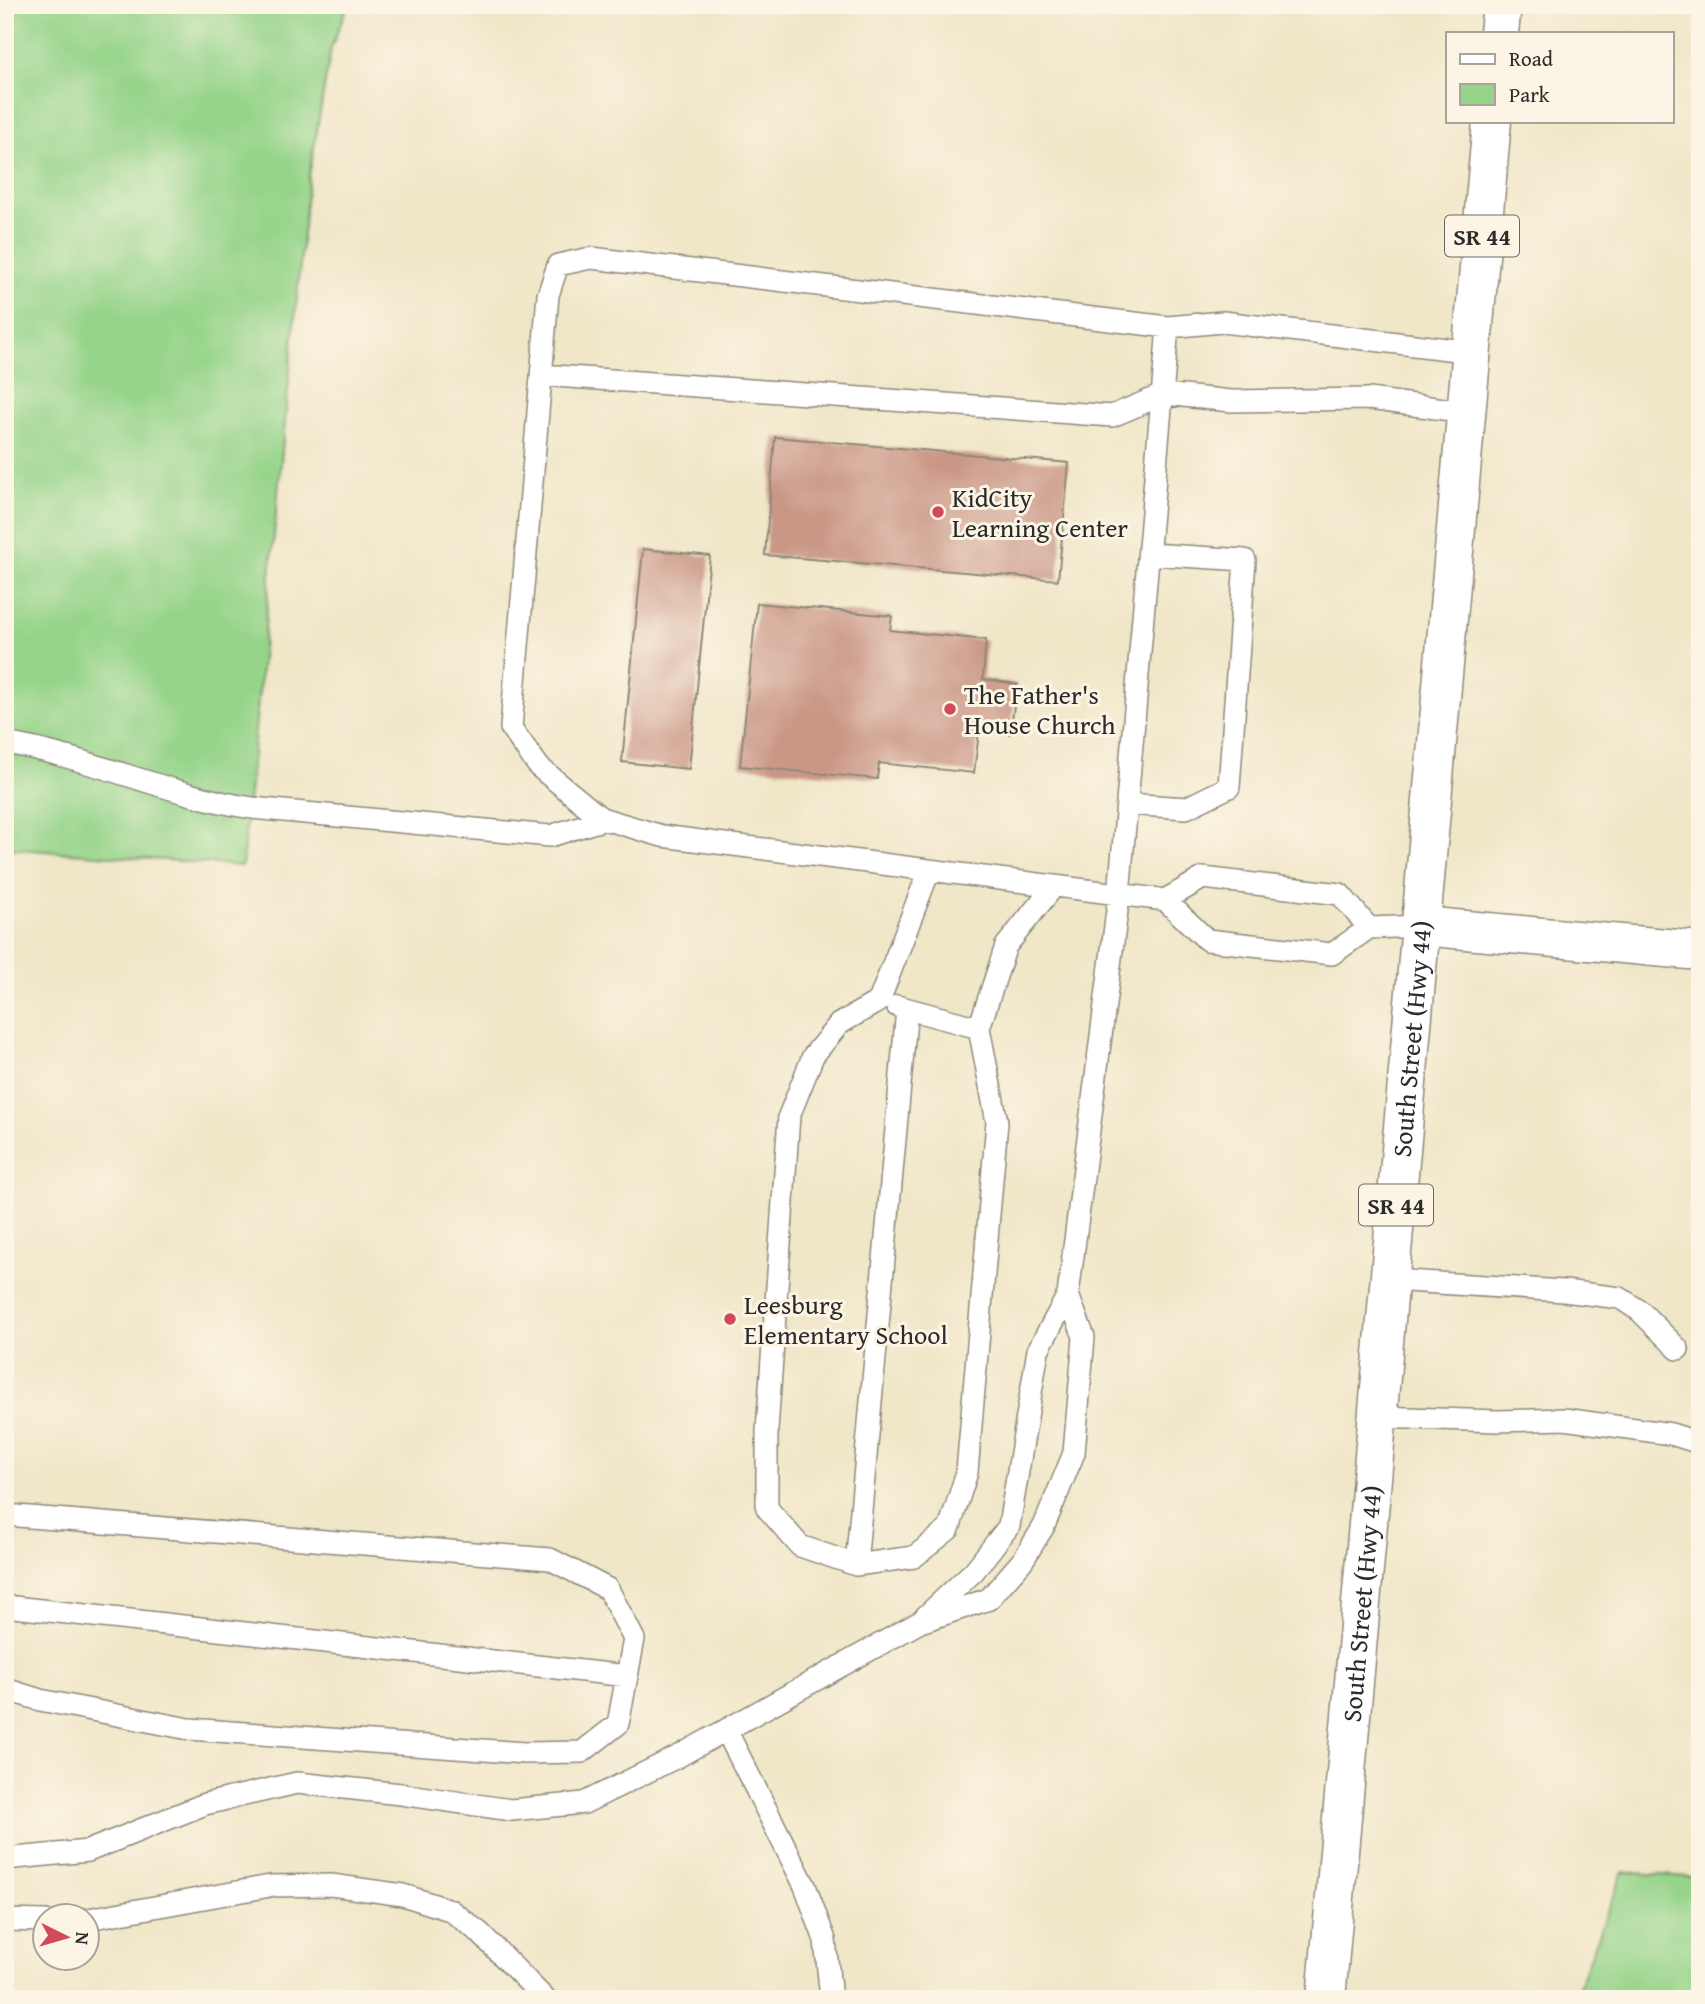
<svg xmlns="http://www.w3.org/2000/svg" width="1705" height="2004" font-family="'Gentium Book Plus',serif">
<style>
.green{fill:#96d48a;stroke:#60805a;stroke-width:2}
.building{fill:#ca9786}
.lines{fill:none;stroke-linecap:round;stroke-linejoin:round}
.service-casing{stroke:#8e887a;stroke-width:24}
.tertiary-casing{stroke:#8e887a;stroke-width:41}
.primary-casing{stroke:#8e887a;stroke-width:41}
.service{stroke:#fff;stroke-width:21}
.tertiary{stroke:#fff;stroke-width:38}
.primary{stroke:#fff;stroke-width:38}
.poi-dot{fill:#d1495b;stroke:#fcf5e5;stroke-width:2.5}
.labels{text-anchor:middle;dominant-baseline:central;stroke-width:6;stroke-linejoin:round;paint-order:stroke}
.shield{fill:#fcf5e5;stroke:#6a6863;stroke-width:2}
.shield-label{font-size:24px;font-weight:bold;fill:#2b2b2b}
.poi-label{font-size:26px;fill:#2b2b2b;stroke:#fcf5e5;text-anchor:start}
.street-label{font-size:26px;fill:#2b2b2b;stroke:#fcf5e5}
</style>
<rect width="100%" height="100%" fill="#fcf5e5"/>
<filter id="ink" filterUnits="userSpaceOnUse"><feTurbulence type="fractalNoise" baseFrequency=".0143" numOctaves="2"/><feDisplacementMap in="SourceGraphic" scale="14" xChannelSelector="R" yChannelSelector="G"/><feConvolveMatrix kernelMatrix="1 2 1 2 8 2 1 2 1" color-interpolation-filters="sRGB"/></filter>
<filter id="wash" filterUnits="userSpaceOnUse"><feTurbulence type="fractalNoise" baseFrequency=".00686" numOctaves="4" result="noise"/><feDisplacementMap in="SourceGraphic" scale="28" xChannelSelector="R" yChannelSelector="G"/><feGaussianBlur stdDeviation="1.57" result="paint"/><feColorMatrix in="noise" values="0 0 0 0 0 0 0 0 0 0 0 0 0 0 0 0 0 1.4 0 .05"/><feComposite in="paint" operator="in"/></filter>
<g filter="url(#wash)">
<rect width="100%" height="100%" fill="#f0e6c8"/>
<!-- green -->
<path class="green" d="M5 5H348L331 48 308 182 242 866 5 848Z
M1623 1872 1700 1878V1999H1595L1577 1992Z"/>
<g id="blocks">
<!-- building -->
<path class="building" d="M775 437 1069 463 1058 580 765 555Z
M643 549 710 556 689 769 622 762Z
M757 603 892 616 890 630 986 640 983 679 1017 684 1010 734 979 732 974 773 879 763 877 779 740 766Z"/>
</g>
</g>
<g filter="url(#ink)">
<use href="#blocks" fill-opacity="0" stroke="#8e887a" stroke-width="2"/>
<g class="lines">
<defs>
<path id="service" d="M541 375 1112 416 1164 394 1231 401 1369 399 1466 412
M5 743C90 757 168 795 252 808L550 836 605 819
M1127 804 1186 808 1229 787 1245 560 1150 554
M929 871 879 1001 839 1024 813 1056 789 1116 767 1430V1508L800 1546 856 1565 914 1557 949 1529 967 1472 997 1122 979 1028 1006 946 1053 887
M1165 900 1207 940 1332 954 1369 928 1421 926
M1369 928 1340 894 1203 878 1165 900 662 836 601 818 539 767 511 728 548 295 558 265 591 258 1168 327 1223 322 1472 352
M897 1006 979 1028
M1390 1280 1564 1291 1620 1298 1640 1311 1678 1349
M1378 1417 1497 1421 1564 1419 1671 1434 1700 1443
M5 1515 550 1559 608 1589 634 1639 618 1724 582 1752 525 1753 189 1729 40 1700 5 1689
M856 1565 907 1009
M5 1606 627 1676
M925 1617 974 1571 1009 1526 1038 1350 1068 1295 1119 895 1168 327
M726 1730 805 1886 825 1940 831 1999
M5 1859 88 1851 205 1804 297 1783 401 1794 511 1810 584 1803 679 1756 920 1622 989 1599 1023 1560 1044 1526 1074 1453 1084 1337 1068 1295
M88 1919 270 1886 331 1885 403 1895 450 1910 480 1933 545 1999
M5 1920 46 1921"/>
<path id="tertiary" d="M1421 926 1700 951"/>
<g id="primary">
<path d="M1499 33 1502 5"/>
<path id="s1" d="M1326 1999 1492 121"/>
</g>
</defs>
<!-- service casing -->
<use href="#service" class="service-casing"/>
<!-- tertiary casing -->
<use href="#tertiary" class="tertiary-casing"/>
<!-- primary casing -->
<use href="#primary" class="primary-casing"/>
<!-- service -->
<use href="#service" class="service"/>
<!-- tertiary -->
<use href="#tertiary" class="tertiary"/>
<!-- primary -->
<use href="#primary" class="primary"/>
</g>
</g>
<!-- markers -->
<g class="poi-dot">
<circle cx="938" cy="512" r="7"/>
<circle cx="950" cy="709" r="7"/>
<circle cx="730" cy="1319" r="7"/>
</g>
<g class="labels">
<!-- shield labels -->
<g class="shield">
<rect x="1445" y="215.5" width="74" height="41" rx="5"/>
<rect x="1359" y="1184.5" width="74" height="41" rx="5"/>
</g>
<g class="shield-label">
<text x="1482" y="236">SR 44</text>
<text x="1396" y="1205">SR 44</text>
</g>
<!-- poi labels -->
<g class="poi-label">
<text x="952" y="497">KidCity<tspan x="952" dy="30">Learning Center</tspan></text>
<text x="964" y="694">The Father's<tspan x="964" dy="30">House Church</tspan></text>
<text x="744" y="1304">Leesburg<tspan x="744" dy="30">Elementary School</tspan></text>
</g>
<!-- street labels -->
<g class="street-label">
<text stroke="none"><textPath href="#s1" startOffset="964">South Street (Hwy 44)</textPath></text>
<text stroke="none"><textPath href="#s1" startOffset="397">South Street (Hwy 44)</textPath></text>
</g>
</g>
<!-- margin -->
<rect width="1705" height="2004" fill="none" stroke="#fcf5e5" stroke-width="28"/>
<!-- legend -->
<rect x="1446" y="32" width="228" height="91" fill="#fcf5e5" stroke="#a8a49b" stroke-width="2"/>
<rect x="1460" y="54" width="35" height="10" fill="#ffffff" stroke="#a8a49b" stroke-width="2"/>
<text x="1509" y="66" font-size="21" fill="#2b2b2b">Road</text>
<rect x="1460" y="84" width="35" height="21" fill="#96d48a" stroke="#a8a49b" stroke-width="2"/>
<text x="1509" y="102" font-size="21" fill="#2b2b2b">Park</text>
<!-- north arrow -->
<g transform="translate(66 1937) rotate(95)"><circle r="33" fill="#fcf5e5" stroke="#a8a49b" stroke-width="2"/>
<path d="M0-5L12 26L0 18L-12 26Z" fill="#d1495b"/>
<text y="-10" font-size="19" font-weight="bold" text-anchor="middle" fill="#2b2b2b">N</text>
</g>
</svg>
